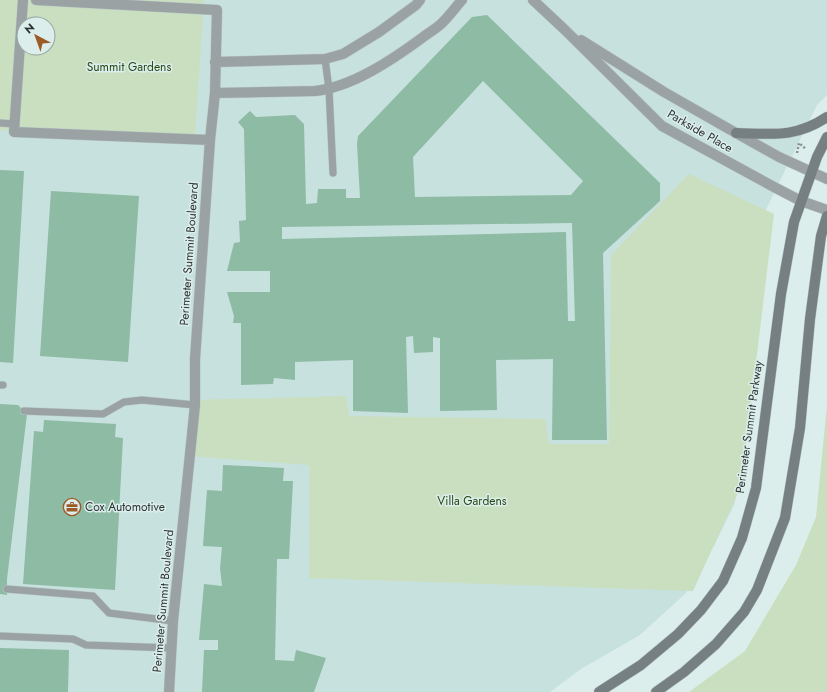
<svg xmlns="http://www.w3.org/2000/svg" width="827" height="692" font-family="Jost,sans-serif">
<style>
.built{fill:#c7e1de;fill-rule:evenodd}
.green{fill:#cadfbf;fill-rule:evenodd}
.building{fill:#8ebba3;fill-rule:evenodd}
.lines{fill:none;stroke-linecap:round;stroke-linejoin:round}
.lane-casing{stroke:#b9c9c7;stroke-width:8}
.street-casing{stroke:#b9c9c7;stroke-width:11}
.secondary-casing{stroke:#b9c9c7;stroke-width:11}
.path{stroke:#859290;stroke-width:2.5;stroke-dasharray:2 2;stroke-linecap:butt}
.lane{stroke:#9ba2a4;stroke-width:7}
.street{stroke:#9ba2a4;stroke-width:10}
.secondary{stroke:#768082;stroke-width:10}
.labels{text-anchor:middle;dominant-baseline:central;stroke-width:3;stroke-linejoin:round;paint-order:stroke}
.park-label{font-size:12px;fill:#294812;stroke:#dceeec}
.street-label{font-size:12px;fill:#2c3332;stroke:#dceeec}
.poi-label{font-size:12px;fill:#2c3332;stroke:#dceeec;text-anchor:start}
</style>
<rect width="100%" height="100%" fill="#dceeec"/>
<!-- built -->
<path class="built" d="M0 0H827V95L817 105 759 224 735 503 714 546 686 593 640 635 581 669 550 692H0ZM24 24H48V48H24Z"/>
<!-- green -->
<path class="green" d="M0 0H204L195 135 0 130ZM24 24H48V48H24Z
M689 174 774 214 741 486 693 591 309 578V465L188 456 192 400 346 396 349 416 545 419 549 444H609L611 255Z
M827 405V692H689L745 651 796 565 816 517Z"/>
<!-- building -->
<path class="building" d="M487 15 660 183V201L603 253 607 440H552L553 359 496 360 497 410 440 411V338L433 337V352L414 353 413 336 406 337 408 413 353 411V360L295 362V380L274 378 273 384 241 385V323H233L234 316 227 292H270V271H227L234 243 240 242 239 221 246 220 244 129 238 122 250 111 256 117 295 115 304 124 306 204 317 203 318 189H346V198H360L357 144 358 136 472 17ZM483 81 583 181 571 195 415 197 413 157ZM572 223 575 321H568L566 232 282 239V227Z
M0 170 24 171 13 363 0 362Z
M51 191 139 196 128 362 40 356Z
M0 404 18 405 27 414 7 579V595L0 594Z
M44 420 116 424 115 437 123 438 115 590 23 584 34 431 43 432Z
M223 465 284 468 283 481H293L289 559H277L275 660 294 661 296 650 326 658 314 692H202L204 650H218V640H199L204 584 222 586 220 568 222 547 203 546 207 490 222 491Z
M0 648 69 650 68 692H0Z"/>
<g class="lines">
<defs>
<path id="lane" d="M325 59 329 89 333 173
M0 123 15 124
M0 385H3
M24 411 103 414 124 402 142 400 195 405
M7 589 93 596 109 613 173 621
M0 636 73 639 86 645 172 648"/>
<path id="street" d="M23 0 14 132 210 140
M36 0 217 10 215 93 210 140 195 359V405L173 621 169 692
M533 0 564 29 662 126 774 187 801 201 827 210
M581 40 664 92 736 133 779 157 827 179
M215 62 325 59 343 54 379 32 416 5 420 0
M215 93 315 91C352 87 392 60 422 38 428 33 436 29 442 23 449 16 455 8 462 0"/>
<path id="secondary" d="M736 133C772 134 796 138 827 117
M599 692 641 665 678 634 701 610 723 581 742 538 756 488 781 294 794 222 817 157 827 137
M656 692 684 672 716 644 744 612 757 590 785 518 800 428 810 319 821 236 827 216"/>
</defs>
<!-- lane casing -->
<use href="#lane" class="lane-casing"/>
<!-- street casing -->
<use href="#street" class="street-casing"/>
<!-- secondary casing -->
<use href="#secondary" class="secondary-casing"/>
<!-- path -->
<path class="path" d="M797 153 799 143 806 149"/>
<!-- lane -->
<use href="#lane" class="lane"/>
<!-- street -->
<use href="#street" class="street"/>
<!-- secondary -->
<use href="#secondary" class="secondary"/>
</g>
<!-- icons -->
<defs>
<symbol id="office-ring" viewBox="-11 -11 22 22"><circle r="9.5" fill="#dceeec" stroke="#9c5a27" stroke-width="1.5"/><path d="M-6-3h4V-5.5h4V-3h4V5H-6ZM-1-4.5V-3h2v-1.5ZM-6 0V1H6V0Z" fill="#9c5a27"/></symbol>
</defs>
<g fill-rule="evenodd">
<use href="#office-ring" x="62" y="497" width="20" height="20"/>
</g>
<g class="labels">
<!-- park labels -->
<g class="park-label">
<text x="129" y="67">Summit Gardens</text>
<text x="472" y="501">Villa Gardens</text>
</g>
<!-- street labels -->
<g class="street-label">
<text transform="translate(700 131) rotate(30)">Parkside Place</text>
<text transform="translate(189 254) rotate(-86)">Perimeter Summit Boulevard</text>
<text transform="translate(749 427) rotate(-82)">Perimeter Summit Parkway</text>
<text transform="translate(163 601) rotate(-85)">Perimeter Summit Boulevard</text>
</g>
<!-- poi labels -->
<g class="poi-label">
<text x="85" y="507">Cox Automotive</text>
</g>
</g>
<!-- north arrow -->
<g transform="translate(36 36) rotate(319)"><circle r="19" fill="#dceeec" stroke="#96a3a2"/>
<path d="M0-3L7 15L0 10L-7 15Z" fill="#9c5a27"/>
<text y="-6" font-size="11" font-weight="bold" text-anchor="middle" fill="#2c3332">N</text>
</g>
</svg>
